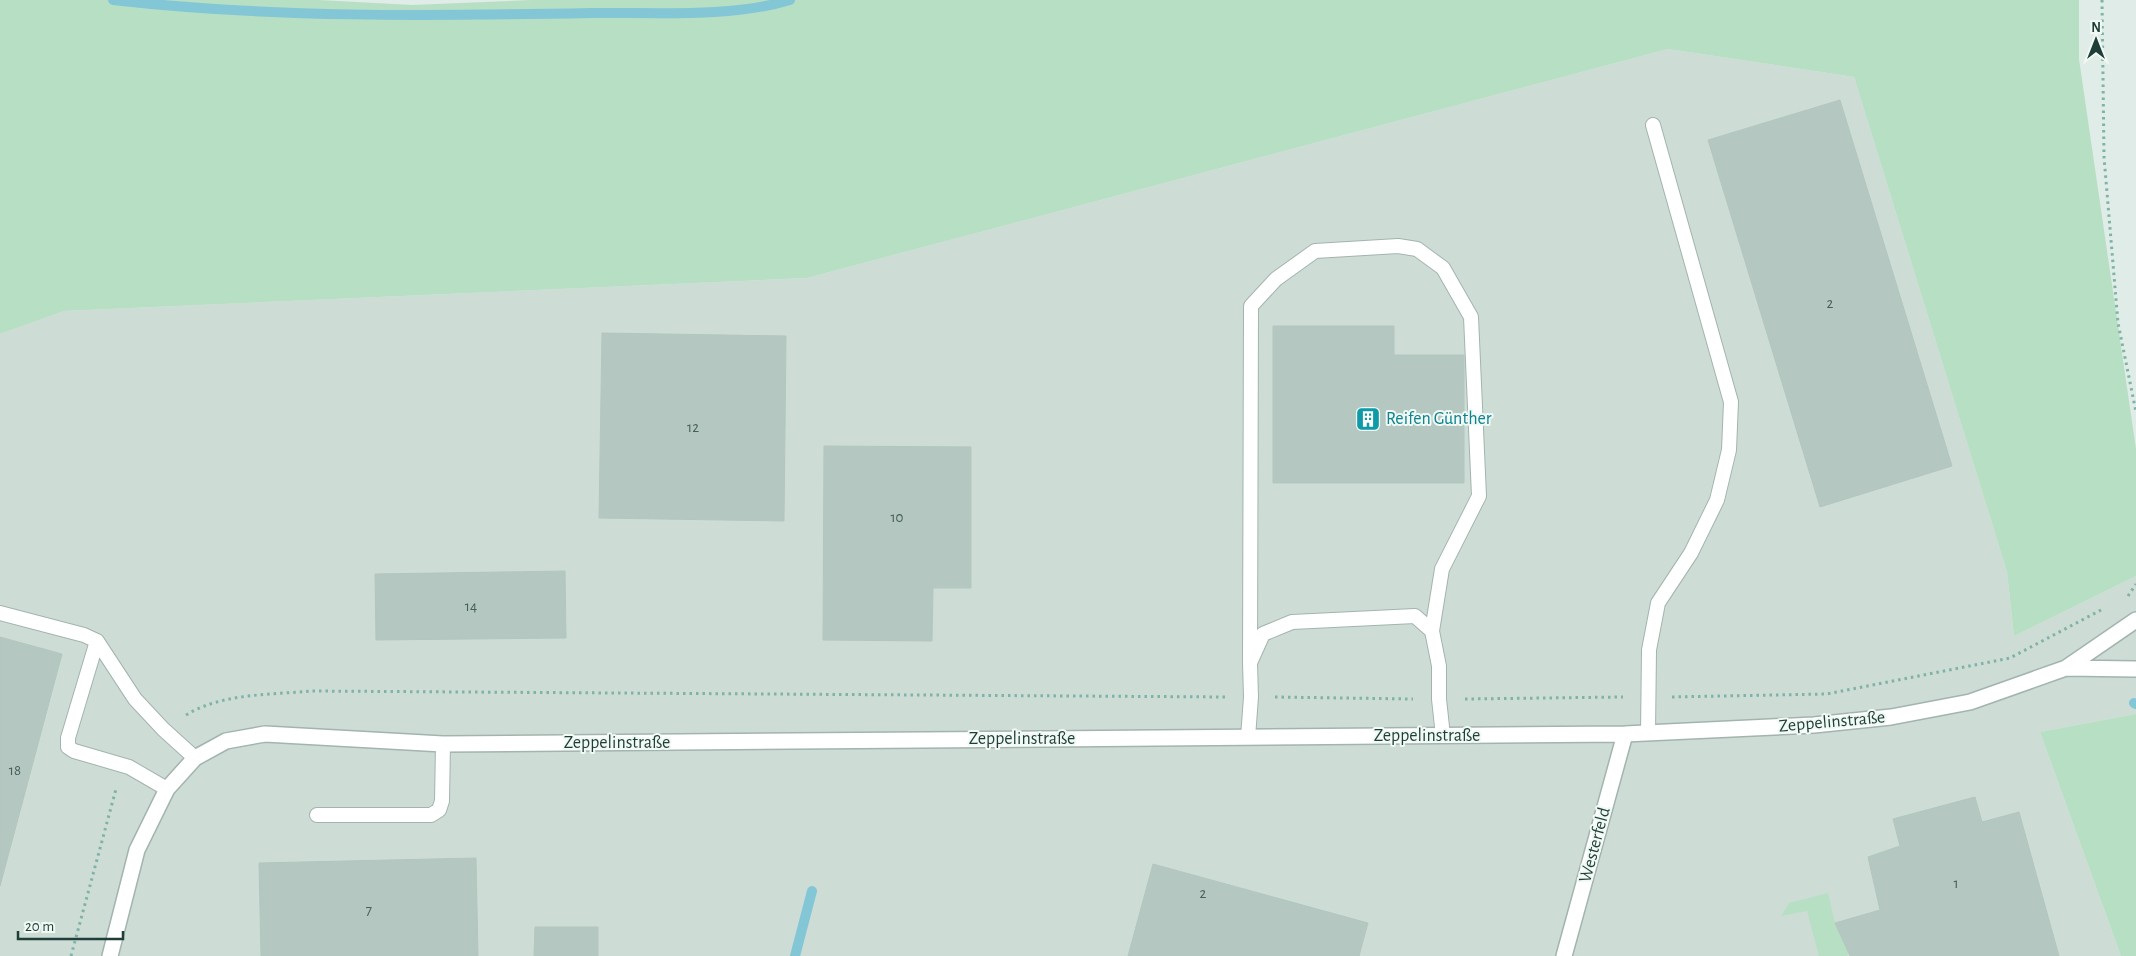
<svg xmlns="http://www.w3.org/2000/svg" width="2136" height="956" font-family="'Alegreya Sans',sans-serif">
<style>
.built{fill:#cedcd6}
.green{fill:#b7dfc4}
.lines{fill:none;stroke-linecap:round;stroke-linejoin:round}
.stream{stroke:#83c6d6;stroke-width:10}
.building{fill:#b5c7c1;stroke:#b2c6bf}
.lane-casing{stroke:#a2b4af;stroke-width:16}
.street-casing{stroke:#a2b4af;stroke-width:18}
.path{stroke:#7eb3a5;stroke-width:3;stroke-dasharray:2.5 4;stroke-linecap:butt}
.lane{stroke:#fff;stroke-width:14}
.street{stroke:#fff;stroke-width:15}
.labels{text-anchor:middle;dominant-baseline:central;stroke-width:4;stroke-linejoin:round;paint-order:stroke}
.number-label{font-size:15px;fill:#44605a}
.culture-label{font-size:18px;fill:#0d838f;stroke:#f1f9f5;text-anchor:start}
.street-label{font-size:18px;fill:#1f3e37;stroke:#f1f9f5}
</style>
<rect width="100%" height="100%" fill="#e0ece7"/>
<!-- built -->
<path class="built" d="M1668 49 1854 77 2007 572 2014 636 2136 576V714L2040 732 2121 956H0V334L64 311 807 278Z"/>
<!-- green -->
<path class="green" d="M0 0H319L412 5 532 0H2079V59L2136 449V576L2014 636 2007 572 1854 77 1668 49 807 278 64 311 0 334Z
M2136 714V956H2121L2040 732Z
M1828 893 1835 923 1849 952 1847 956H1819L1807 911 1781 916 1789 903Z"/>
<g class="lines">
<!-- stream -->
<path class="stream" d="M113 0C271 18 431 16 591 13 653 12 731 18 790 0
M2134 703 2136 704
M795 956 812 891"/>
</g>
<!-- building -->
<path class="building" d="M1840 100 1952 466 1820 507 1708 140Z
M1273 326H1394V355H1464V483H1273Z
M602 333 786 336 784 521 599 518Z
M824 446 971 447V588H933L932 641 823 640Z
M565 571 566 638 376 640 375 574Z
M0 637 62 654 0 886Z
M1975 797 1982 822 2019 812 2059 956H1850L1835 923 1880 910 1868 857 1900 846 1893 819Z
M476 858 478 956H261L259 863Z
M1153 864 1368 923 1359 956H1128Z
M535 927H598V956H534Z"/>
<g class="lines">
<defs>
<path id="lane" d="M0 613 84 635 97 641 135 699 163 729 195 758
M97 641 68 738V747L74 751 129 767 167 789
M1250 663 1251 306 1276 279 1315 251 1398 246 1417 249 1443 268 1471 317 1479 496 1442 569 1432 631
M1648 733 1649 650 1658 603 1691 553 1717 500 1729 450 1731 402 1653 125
M1248 737 1251 697 1250 663 1263 634 1292 622 1415 616 1432 631 1439 666V699L1443 736
M317 815H431L439 810 442 801 443 744"/>
<path id="street" d="M2066 668 2136 669
M110 956 137 850 167 789 195 758 226 741 265 734 443 744 1625 734 1814 725 1891 717 1970 702 2066 668 2136 620
M1564 956 1625 734"/>
</defs>
<!-- lane casing -->
<use href="#lane" class="lane-casing"/>
<!-- street casing -->
<use href="#street" class="street-casing"/>
<!-- path -->
<path class="path" d="M2102 0 2104 157 2118 323 2136 412
M2128 596 2136 584
M1275 697 1413 699
M1672 697 1827 694 2010 658 2101 610
M1465 699 1623 697
M186 715C222 693 270 695 311 691L1226 697
M71 956 116 789"/>
<!-- lane -->
<use href="#lane" class="lane"/>
<!-- street -->
<use href="#street" class="street"/>
</g>
<!-- icons -->
<defs>
<symbol id="building-square" viewBox="-11 -11 22 22"><rect x="-9" y="-9" width="18" height="18" rx="4" fill="#0f9aa8" stroke="#f1f9f5"/><path d="M-4-6H4V6H1V3H-1V6H-4ZM-2.5-4.3h1.7v1.8h-1.7ZM.8-4.3h1.7v1.8H.8ZM-2.5-1h1.7V.8h-1.7ZM.8-1h1.7V.8H.8Z" fill="#fff"/></symbol>
</defs>
<g fill-rule="evenodd">
<use href="#building-square" x="1354" y="405" width="28" height="28"/>
</g>
<g class="labels">
<!-- number labels -->
<g class="number-label">
<text x="1830" y="303">2</text>
<text x="693" y="427">12</text>
<text x="897" y="517">10</text>
<text x="471" y="606">14</text>
<text x="15" y="770">18</text>
<text x="1956" y="883">1</text>
<text x="1203" y="893">2</text>
<text x="369" y="910">7</text>
</g>
<!-- culture labels -->
<g class="culture-label">
<text x="1386" y="419">Reifen Günther</text>
</g>
<!-- street labels -->
<g class="street-label">
<text transform="translate(1832 722) rotate(-5)">Zeppelinstraße</text>
<text x="1427" y="736">Zeppelinstraße</text>
<text x="1022" y="739">Zeppelinstraße</text>
<text x="617" y="743">Zeppelinstraße</text>
<text transform="translate(1595 845) rotate(-75)">Westerfeld</text>
</g>
</g>
<!-- north arrow -->
<g transform="translate(2096 40)" stroke="#f1f9f5" stroke-width="4" paint-order="stroke">
<path d="M0-4L9 19L0 12L-9 19Z" fill="#1f3e37"/>
<text y="-8" font-size="14" font-weight="bold" text-anchor="middle" fill="#1f3e37">N</text>
</g>
<!-- scale -->
<path d="M18 931v8h105v-8" fill="none" stroke="#1f3e37" stroke-width="2.5"/>
<text x="25" y="931" font-size="15" fill="#1f3e37" stroke="#f1f9f5" stroke-width="4" paint-order="stroke">20 m</text>
</svg>
